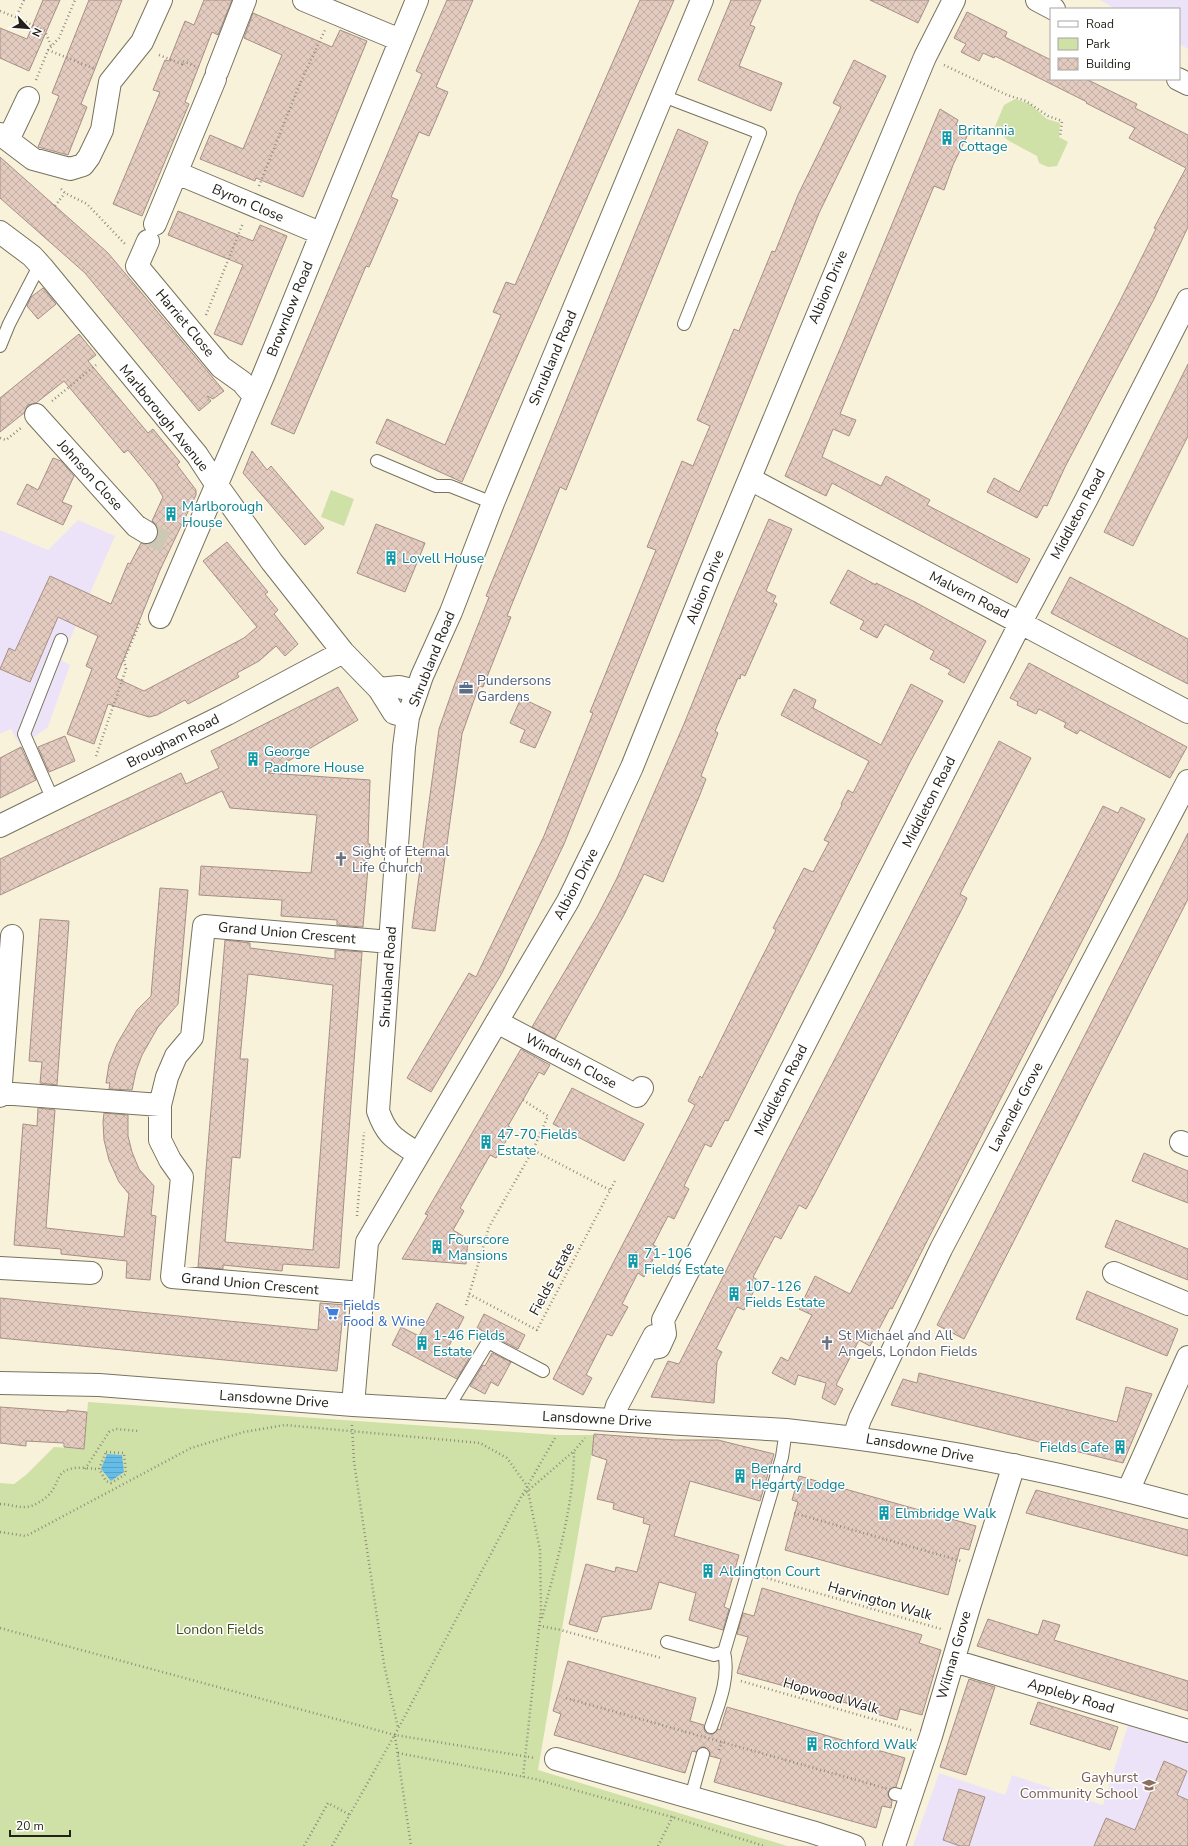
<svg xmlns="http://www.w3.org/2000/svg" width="1188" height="1846" font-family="'Nunito Sans',sans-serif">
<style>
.education{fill:#ede3f8}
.green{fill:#cfe1a7}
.water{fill:url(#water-rules)}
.building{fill:url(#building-cross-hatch);stroke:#a68f85;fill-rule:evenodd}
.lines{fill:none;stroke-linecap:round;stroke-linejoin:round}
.street-tunnel{stroke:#cdc8b4;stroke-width:22;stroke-dasharray:22 11;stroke-linecap:butt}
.lane-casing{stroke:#78735e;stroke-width:14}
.street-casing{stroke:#78735e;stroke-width:24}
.secondary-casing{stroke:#78735e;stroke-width:24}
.path{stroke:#918c7d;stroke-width:2.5;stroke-dasharray:1 3;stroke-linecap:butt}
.lane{stroke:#fff;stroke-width:12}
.street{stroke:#fff;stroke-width:22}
.secondary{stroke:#fff;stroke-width:22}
.path-bridge{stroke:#918c7d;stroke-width:2.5;stroke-dasharray:1 3;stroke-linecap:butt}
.labels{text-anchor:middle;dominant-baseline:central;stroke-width:3;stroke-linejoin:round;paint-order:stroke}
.culture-label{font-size:14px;fill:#0d838f;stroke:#fff;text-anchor:start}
.street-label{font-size:14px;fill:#232119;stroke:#fff}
.service-label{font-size:14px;fill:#4e5e75;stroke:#fff;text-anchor:start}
.worship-label{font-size:14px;fill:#5b616d;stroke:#fff;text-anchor:start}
.shop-label{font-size:14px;fill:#366cbe;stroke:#fff;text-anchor:start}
.park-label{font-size:14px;fill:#3d4b12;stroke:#fff}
.education-label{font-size:14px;fill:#785e54;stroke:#fff;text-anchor:end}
</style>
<defs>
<pattern id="water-rules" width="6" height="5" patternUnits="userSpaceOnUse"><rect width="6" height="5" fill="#64bce7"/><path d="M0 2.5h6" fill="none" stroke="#56a1c6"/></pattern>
<pattern id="building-cross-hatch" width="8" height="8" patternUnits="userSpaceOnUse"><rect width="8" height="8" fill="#e3cbc0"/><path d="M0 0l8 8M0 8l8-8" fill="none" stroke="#c2aea4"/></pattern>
</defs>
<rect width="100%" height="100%" fill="#f8f2db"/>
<!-- education -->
<path class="education" d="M1100 0H1188V49L1179 44V9H1116Z
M78 520 115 536 61 660 70 665 48 727 37 735 19 744 11 729 0 734V530L48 550Z
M1128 1725 1188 1744V1846H913L939 1773 1005 1795 1012 1775 1103 1805Z"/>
<!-- green -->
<path class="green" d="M1015 99 1030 104 1047 119 1060 123 1059 137 1068 142 1057 166 1048 167 1039 163 1037 156 1009 141 994 129 1004 105Z
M331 490 354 499 344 526 321 517Z
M88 1402 557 1435H595L538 1770 787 1846H0V1483L14 1484 26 1475 54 1447 84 1449Z"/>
<!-- water -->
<path class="water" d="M107 1454 122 1455 124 1472 111 1481 101 1469Z"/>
<!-- building -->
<path class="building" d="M43 0H60L29 71 0 58V28L27 39Z
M89 0H122L81 104 87 107 68 155 38 147 59 96 52 93Z
M204 0H232L218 35 212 32 185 102 189 104 142 216 113 204 160 92 153 90 165 60 169 61 185 21 194 25Z
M447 0H473L436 87 448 92 429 136 419 132 391 197 398 200 369 267 366 266 294 434 271 424 422 74 416 71Z
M640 0H674L462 482 376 443 387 419 445 445 501 315 493 312 506 282 515 285Z
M731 0H761L750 25 755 27 739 66 782 83 771 111 698 80Z
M870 0H929L918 23Z
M967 12 1007 32 1005 37 1051 60V79H1086L1137 104 1135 108 1188 135V227L1154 299 1065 467 1047 506 1044 505 1037 518 987 492 994 478 1019 492 1119 303 1156 229 1154 228 1186 168 1129 138 1135 128 1086 103 1087 102 995 56 994 58 983 53 979 61 961 52 966 44 954 38Z
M253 13 332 47 340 30 367 41 303 197 256 178 255 181 200 159 210 135 243 149 282 55 244 38Z
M854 60 886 76 819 213 564 844 502 973 431 1092 407 1078 469 973 476 977 544 836 593 713 590 712 656 550 647 547 682 461 693 466 710 426 697 420 734 329 739 331 772 251 775 252 798 195 841 107 833 103Z
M940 109 958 120 956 125 969 132 953 165 944 190 934 186 840 414 856 420 849 436 833 429 822 457 881 486 886 476 930 500 927 505 1030 559 1017 583 832 483 826 496 785 476 843 342Z
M678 129 708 142 566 490 560 487 507 616 511 617 483 687 479 686 462 734 435 931 412 928 439 729 454 686 489 597 486 596Z
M0 157 108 253 224 391 213 399 207 396 211 401 199 411 85 273 0 198Z
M178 211 253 241 260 225 287 236 242 345 214 334 243 265 168 235Z
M43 288 56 304 38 319 27 306 31 297Z
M79 334 96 355 88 361 148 433 153 429 180 462 177 465 196 490V495L160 570 116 678 144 691 244 638 257 627 203 561 227 542 268 592 265 594 278 610 274 614 298 644 285 656 276 646 259 661 237 673 239 677 188 704 185 700 157 715 149 717 108 704 94 744 67 734 92 669 86 666 98 636 58 617 30 682 0 669 9 648 15 651 50 576 111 604 128 563 130 564 141 543 146 544 152 543 156 539 158 533 157 526 152 521 163 497 155 483 128 450 124 453 64 381 36 403 28 405 24 413 0 432V398Z
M1188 364V436L1133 546 1104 532Z
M252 451 267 470 271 466 324 528 305 545 243 473Z
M53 458 61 461 74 476 62 502 72 506 63 525 17 504 27 484 38 490Z
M769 519 792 529 766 591 776 596 773 602 777 604 745 676 741 674 740 679 738 678 715 731 718 733 701 776 706 779 699 797 663 882 644 874 624 915 555 1039 532 1027 597 917 617 878 684 724 731 607Z
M376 524 425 543 405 592 357 573Z
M848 570 876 585V583L915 602 986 641 964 683 948 674 951 670 930 659 934 651 885 624 877 638 860 629 864 621 830 603Z
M1070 577 1188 639V684L1051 613Z
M1029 663 1187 747 1170 778 1080 730 1077 734 1064 727 1066 723 1039 709 1036 714 1017 705 1018 702 1010 698Z
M911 684 943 701 910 762 728 1121 725 1120 711 1147 705 1144 684 1186 689 1189 674 1219 668 1216 653 1245 659 1248 644 1277 638 1273 622 1304 628 1307 612 1336 607 1334 586 1375 592 1378 583 1395 553 1379 695 1105 688 1101 700 1076 702 1078 756 969 776 930 773 928 804 868 813 872 829 842 824 840 842 805 841 804 848 790 853 793 869 761 781 715 794 689 816 700 813 708 881 745Z
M338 687 358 720 268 773 370 780 368 844H370L363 927 337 925V920L281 916 282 900 199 895 201 866 311 873 317 815 230 808 222 791 0 895V859L181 773 186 784 219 768 211 751Z
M521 698 551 712 535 748 520 742 525 730 510 723Z
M65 736 75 761 49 772 38 747Z
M999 741 1031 758 960 894 967 898 963 907 815 1193 806 1209 799 1205 781 1239 775 1236 753 1277 759 1281 744 1310 737 1307 716 1349 722 1352 717 1362 714 1403 651 1397 668 1361 679 1364 780 1164 945 848Z
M21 747 36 780 0 798V758Z
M1103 806 1118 813 1121 807 1145 819 892 1309 890 1308 870 1346 859 1340 836 1385 843 1389 835 1405 822 1398 826 1383 798 1375 795 1385 772 1373 781 1357 788 1361 812 1315 799 1309 815 1276 850 1294Z
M1188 833V899L964 1339 937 1325Z
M160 888 188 890 178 1004 158 1027 142 1055 136 1071 132 1090 109 1089 110 1083H106L109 1064 117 1044 137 1010 151 996Z
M40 919 69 921 57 1085 40 1083 42 1062 29 1061Z
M225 940 250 943V948L335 959V950L362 952 339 1268 283 1264 282 1271 223 1265V1269L198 1267ZM248 974 333 985 313 1250 225 1242 232 1157 240 1158 248 1059H240Z
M521 1049 550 1065 544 1075 539 1072 508 1126 513 1129 496 1158 490 1155 460 1208 464 1211 453 1230 468 1239 466 1264 402 1259 428 1215 425 1214Z
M572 1088 644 1124 624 1161 553 1124Z
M38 1108 55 1110 46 1228 124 1237 129 1194 119 1182 109 1160 104 1140 103 1122 104 1113 128 1115V1136L132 1152 139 1169 154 1186 151 1215 156 1216 150 1280 126 1278 127 1261 61 1254V1249L14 1245 23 1124 37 1126Z
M1144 1153 1188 1171V1203L1132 1181Z
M1116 1220 1188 1249V1280L1105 1247Z
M1087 1291 1178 1329 1167 1356 1076 1319Z
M0 1298 318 1330 320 1303 346 1305 344 1323H342L337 1371 0 1338Z
M437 1303 464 1317 448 1348 469 1358 457 1379 392 1345 401 1327 419 1336Z
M484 1314 525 1335 518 1349 477 1328Z
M492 1353 511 1362 498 1386 491 1382 485 1394 470 1386 483 1365 485 1366Z
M919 1373 1117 1422 1126 1387 1152 1394 1123 1463 891 1405 903 1379 917 1383Z
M0 1407 67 1412V1410L87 1412 84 1449 64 1447V1443L26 1441V1446L0 1443Z
M594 1434 675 1440H718L774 1454 760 1501 690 1481 674 1536 739 1555 724 1607 729 1609 723 1630 689 1620 696 1593 659 1582 651 1609 602 1617 597 1632 569 1624 586 1564 615 1572 616 1567 637 1572 650 1525 643 1523 644 1518 613 1509 614 1503 597 1499 607 1460 592 1455Z
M799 1476 976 1526 969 1550 960 1548 948 1595 785 1550 798 1502 792 1500Z
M1036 1490 1188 1530V1556L1026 1513Z
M762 1588 922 1635 919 1643 941 1650 922 1715 900 1709 897 1720 856 1708 857 1706 737 1673 748 1637 737 1634 743 1613 754 1616Z
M988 1619 1038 1635 1043 1620 1060 1625 1054 1640 1188 1681V1711L977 1646Z
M568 1661 696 1698 690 1721 704 1725 705 1732 709 1734H713L718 1729 720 1730 727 1707 905 1758 896 1787 890 1789 888 1792V1796L892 1801 891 1808 882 1806 876 1828 714 1782 721 1759 710 1756V1752L705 1747H701L696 1752 692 1751 685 1773 554 1735 561 1714 553 1711Z
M969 1679 995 1687 966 1775 940 1767Z
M1038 1702 1118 1727 1110 1750 1030 1724Z
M1164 1761 1187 1771 1177 1795 1188 1800V1846H1094L1106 1818 1135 1830Z
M959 1789 985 1797 969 1846H960L943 1840Z"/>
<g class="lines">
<!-- street-tunnel -->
<path class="street-tunnel" d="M146 532 172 546"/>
<defs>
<path id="lane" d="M663 96 760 133 684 324
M0 346 9 324 37 270 42 267
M377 461 436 486H450L493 503
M53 800 24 734 61 640
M447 1409 488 1342 543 1371
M667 1642 714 1655 724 1652
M711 1727C719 1704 730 1677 724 1652L782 1457 786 1430
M895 1794 911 1798
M691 1797 703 1754"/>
<path id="street" d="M304 0 400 40
M217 72 245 0
M0 134 33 159 70 169 83 165 89 157 102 130 110 82 142 42 161 0
M8 140 28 98
M177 173 320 233
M155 224 215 79
M0 232 32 256 42 267 197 455 216 484 272 562 343 652 379 689 394 713 408 717
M148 241 137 266 221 367 242 382 254 396
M36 415 136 526 146 532
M750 479 1188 712
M160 617 264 374 417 0
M379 689 399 687 416 691
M0 826 227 714 343 652
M497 1022 637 1096 642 1088
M0 1093 160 1105
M0 1096 12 936
M1181 1142 1188 1145
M418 1154C396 1139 387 1137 378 1111L404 747 408 717 422 676 451 612 493 503 702 0
M0 1268 91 1273
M1114 1273 1188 1304
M362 1293 172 1277 182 1177 170 1160 160 1140V1105L167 1077 176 1056 192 1037 204 926 390 942
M648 1349 659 1347 665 1334 663 1320 1021 622 1086 500 1188 300
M613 1420 617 1406 654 1336
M854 1437 860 1419 941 1249 1188 781
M1128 1491 1188 1357
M954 1661 1188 1731
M556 1759 812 1832 854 1846
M894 1846 931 1736 969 1607 1014 1465"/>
<path id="secondary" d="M1037 0 1054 9
M1178 79 1188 84
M0 1383 99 1385 353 1405 786 1430C922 1444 1056 1471 1188 1507
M353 1405 367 1242 568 901 600 836 632 767 709 576 925 57 954 0"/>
</defs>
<!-- lane casing -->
<use href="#lane" class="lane-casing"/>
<!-- street casing -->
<use href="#street" class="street-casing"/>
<!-- secondary casing -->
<use href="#secondary" class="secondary-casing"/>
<!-- path -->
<path class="path" d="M24 0 17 15 20 19 45 31 51 46
M0 11 20 19
M48 50 95 69
M159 55 182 64 183 61 197 67
M944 65 1007 95 1026 101 1048 116 1062 121 1060 137
M36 80 48 50 59 38 75 0
M259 186 301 81 325 30
M61 189 65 193 87 204 125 244
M55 206 65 193
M206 315 243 223
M52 401 96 365
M0 438 6 440 21 428
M96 756 126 669 124 660 140 623
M523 1100 548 1116 533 1150 610 1190
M357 1216 364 1132
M469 1294 537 1330 615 1181
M466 1305 489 1227 533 1150
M352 1425 354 1462 384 1664 398 1728
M106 1452 124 1453 126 1474 111 1483 106 1481 99 1469Z
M85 1469 109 1432 116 1429 138 1431
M523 1495 574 1451 585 1438
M0 1504C12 1504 21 1510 34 1505 40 1502 50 1496 53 1489 59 1480 58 1472 70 1469 78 1466 90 1469 99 1469
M794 1513 961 1561
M0 1532 26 1536 191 1448 244 1432 285 1425 480 1443 507 1458 527 1486 540 1550 541 1610 523 1777
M763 1577 941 1629
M542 1618C556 1564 574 1507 574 1451
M540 1625V1626L561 1630 661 1658
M0 1628 395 1735 535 1758
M741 1681 911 1730
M395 1736 411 1846
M719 1750 722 1742
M398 1753 535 1779 672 1817 764 1846
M304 1846 328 1803 350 1815
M332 1846 398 1729 521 1497 555 1438
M658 1846 673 1816"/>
<!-- lane -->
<use href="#lane" class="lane"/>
<!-- street -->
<use href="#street" class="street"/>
<!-- secondary -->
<use href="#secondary" class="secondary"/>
<!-- path-bridge -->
<path class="path-bridge" d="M566 1698 892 1790"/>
</g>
<!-- icons -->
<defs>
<symbol id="building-bare" viewBox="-9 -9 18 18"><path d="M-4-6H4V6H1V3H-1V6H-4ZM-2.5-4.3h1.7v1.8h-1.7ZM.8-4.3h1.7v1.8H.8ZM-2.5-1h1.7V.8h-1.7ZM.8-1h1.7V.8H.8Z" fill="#0f9aa8" stroke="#fff" stroke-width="2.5" paint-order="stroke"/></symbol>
<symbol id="office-bare" viewBox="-9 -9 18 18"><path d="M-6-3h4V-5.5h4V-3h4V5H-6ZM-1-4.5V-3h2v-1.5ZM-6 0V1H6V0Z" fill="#5c6f8a" stroke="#fff" stroke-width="2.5" paint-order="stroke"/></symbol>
<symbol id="church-bare" viewBox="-9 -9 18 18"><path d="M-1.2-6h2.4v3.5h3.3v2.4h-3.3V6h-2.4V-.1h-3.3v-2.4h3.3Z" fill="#6b7280" stroke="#fff" stroke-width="2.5" paint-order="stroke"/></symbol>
<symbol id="supermarket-bare" viewBox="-9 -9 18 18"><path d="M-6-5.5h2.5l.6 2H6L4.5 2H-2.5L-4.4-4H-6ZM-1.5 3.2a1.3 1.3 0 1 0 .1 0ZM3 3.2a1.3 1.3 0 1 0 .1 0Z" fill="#3f7fe0" stroke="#fff" stroke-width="2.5" paint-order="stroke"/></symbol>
<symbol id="school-bare" viewBox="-9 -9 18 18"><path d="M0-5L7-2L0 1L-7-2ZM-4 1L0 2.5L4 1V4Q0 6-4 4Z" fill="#8d6e63" stroke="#fff" stroke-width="2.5" paint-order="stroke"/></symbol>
</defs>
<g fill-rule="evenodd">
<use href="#building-bare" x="937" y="128" width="20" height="20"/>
<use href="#building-bare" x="161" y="504" width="20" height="20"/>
<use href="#building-bare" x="381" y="548" width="20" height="20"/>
<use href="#office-bare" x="456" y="678" width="20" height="20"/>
<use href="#building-bare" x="243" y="749" width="20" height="20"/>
<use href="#church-bare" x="331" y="849" width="20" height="20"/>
<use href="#building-bare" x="476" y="1132" width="20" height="20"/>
<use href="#building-bare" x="427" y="1237" width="20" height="20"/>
<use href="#building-bare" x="623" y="1251" width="20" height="20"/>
<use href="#building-bare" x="724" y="1284" width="20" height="20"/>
<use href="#supermarket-bare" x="322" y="1303" width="20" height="20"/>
<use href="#building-bare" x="412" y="1333" width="20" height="20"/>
<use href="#church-bare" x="817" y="1333" width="20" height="20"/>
<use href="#building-bare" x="1110" y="1437" width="20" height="20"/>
<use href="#building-bare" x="730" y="1466" width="20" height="20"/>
<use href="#building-bare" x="874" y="1503" width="20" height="20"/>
<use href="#building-bare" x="698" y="1561" width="20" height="20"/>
<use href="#building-bare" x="802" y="1734" width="20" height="20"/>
<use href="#school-bare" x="1139" y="1775" width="20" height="20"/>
</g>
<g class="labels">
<!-- culture labels -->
<g class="culture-label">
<text x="958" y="130">Britannia<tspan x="958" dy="16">Cottage</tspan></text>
<text x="182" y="506">Marlborough<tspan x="182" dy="16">House</tspan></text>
<text x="402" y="558">Lovell House</text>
<text x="264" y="751">George<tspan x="264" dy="16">Padmore House</tspan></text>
<text x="497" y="1134">47-70 Fields<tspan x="497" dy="16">Estate</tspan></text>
<text x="448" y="1239">Fourscore<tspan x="448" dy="16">Mansions</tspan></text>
<text x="644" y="1253">71-106<tspan x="644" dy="16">Fields Estate</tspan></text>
<text x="745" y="1286">107-126<tspan x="745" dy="16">Fields Estate</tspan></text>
<text x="433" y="1335">1-46 Fields<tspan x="433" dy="16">Estate</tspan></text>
<text x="1109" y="1447" text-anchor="end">Fields Cafe</text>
<text x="751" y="1468">Bernard<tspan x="751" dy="16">Hegarty Lodge</tspan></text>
<text x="895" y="1513">Elmbridge Walk</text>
<text x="719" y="1571">Aldington Court</text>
<text x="823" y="1744">Rochford Walk</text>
</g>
<!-- street labels -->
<g class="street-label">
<text transform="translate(248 203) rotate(23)">Byron Close</text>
<text transform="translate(828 287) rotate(-67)">Albion Drive</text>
<text transform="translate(290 309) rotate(-68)">Brownlow Road</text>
<text transform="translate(185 323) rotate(50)">Harriet Close</text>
<text transform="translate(553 358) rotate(-67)">Shrubland Road</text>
<text transform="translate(164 418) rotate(51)">Marlborough Avenue</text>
<text transform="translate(90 475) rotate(48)">Johnson Close</text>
<text transform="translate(1078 514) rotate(-62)">Middleton Road</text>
<text transform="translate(705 587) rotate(-68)">Albion Drive</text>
<text transform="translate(969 595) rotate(27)">Malvern Road</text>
<text transform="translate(432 659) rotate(-68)">Shrubland Road</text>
<text transform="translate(173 741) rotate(-27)">Brougham Road</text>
<text transform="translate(929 802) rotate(-63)">Middleton Road</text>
<text transform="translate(576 884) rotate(-62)">Albion Drive</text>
<text transform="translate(287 933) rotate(5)">Grand Union Crescent</text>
<text transform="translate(388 977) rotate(-86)">Shrubland Road</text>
<text transform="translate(571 1061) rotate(28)">Windrush Close</text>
<text transform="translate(781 1090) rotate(-63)">Middleton Road</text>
<text transform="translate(1016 1107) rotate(-62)">Lavender Grove</text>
<text transform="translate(552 1279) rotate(-62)">Fields Estate</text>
<text transform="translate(250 1284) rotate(5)">Grand Union Crescent</text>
<text transform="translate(274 1399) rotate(4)">Lansdowne Drive</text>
<text transform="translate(597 1419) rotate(3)">Lansdowne Drive</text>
<text transform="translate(920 1448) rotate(10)">Lansdowne Drive</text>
<text transform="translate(880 1601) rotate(16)">Harvington Walk</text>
<text transform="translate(954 1655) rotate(-74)">Wilman Grove</text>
<text transform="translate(831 1696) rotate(16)">Hopwood Walk</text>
<text transform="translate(1071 1696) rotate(17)">Appleby Road</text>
</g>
<!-- service labels -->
<g class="service-label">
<text x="477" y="680">Pundersons<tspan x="477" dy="16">Gardens</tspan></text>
</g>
<!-- worship labels -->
<g class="worship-label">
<text x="352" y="851">Sight of Eternal<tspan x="352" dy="16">Life Church</tspan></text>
<text x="838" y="1335">St Michael and All<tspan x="838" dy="16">Angels, London Fields</tspan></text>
</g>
<!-- shop labels -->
<g class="shop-label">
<text x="343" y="1305">Fields<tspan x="343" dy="16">Food &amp; Wine</tspan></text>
</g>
<!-- park labels -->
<g class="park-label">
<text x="220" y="1629">London Fields</text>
</g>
<!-- education labels -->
<g class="education-label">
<text x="1138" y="1777">Gayhurst<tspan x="1138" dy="16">Community School</tspan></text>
</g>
</g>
<!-- legend -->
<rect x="1050" y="8" width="130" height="72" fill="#ffffff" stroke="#a7a6a3"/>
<rect x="1058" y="21" width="20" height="6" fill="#ffffff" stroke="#a7a6a3"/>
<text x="1086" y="28" font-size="12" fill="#232119">Road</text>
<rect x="1058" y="38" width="20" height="12" fill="#cfe1a7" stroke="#a7a6a3"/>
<text x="1086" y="48" font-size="12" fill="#232119">Park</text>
<rect x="1058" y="58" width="20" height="12" fill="url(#building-cross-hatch)" stroke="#a7a6a3"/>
<text x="1086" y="68" font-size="12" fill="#232119">Building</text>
<!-- north arrow -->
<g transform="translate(28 28) rotate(116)" stroke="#ffffff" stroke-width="3" paint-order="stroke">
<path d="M0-3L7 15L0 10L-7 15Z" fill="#232119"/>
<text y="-6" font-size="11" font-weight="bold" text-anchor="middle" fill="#232119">N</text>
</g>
<!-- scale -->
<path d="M10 1830v6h60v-6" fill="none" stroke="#232119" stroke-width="2"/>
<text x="16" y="1830" font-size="12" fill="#232119" stroke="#ffffff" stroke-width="3" paint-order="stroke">20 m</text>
</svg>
